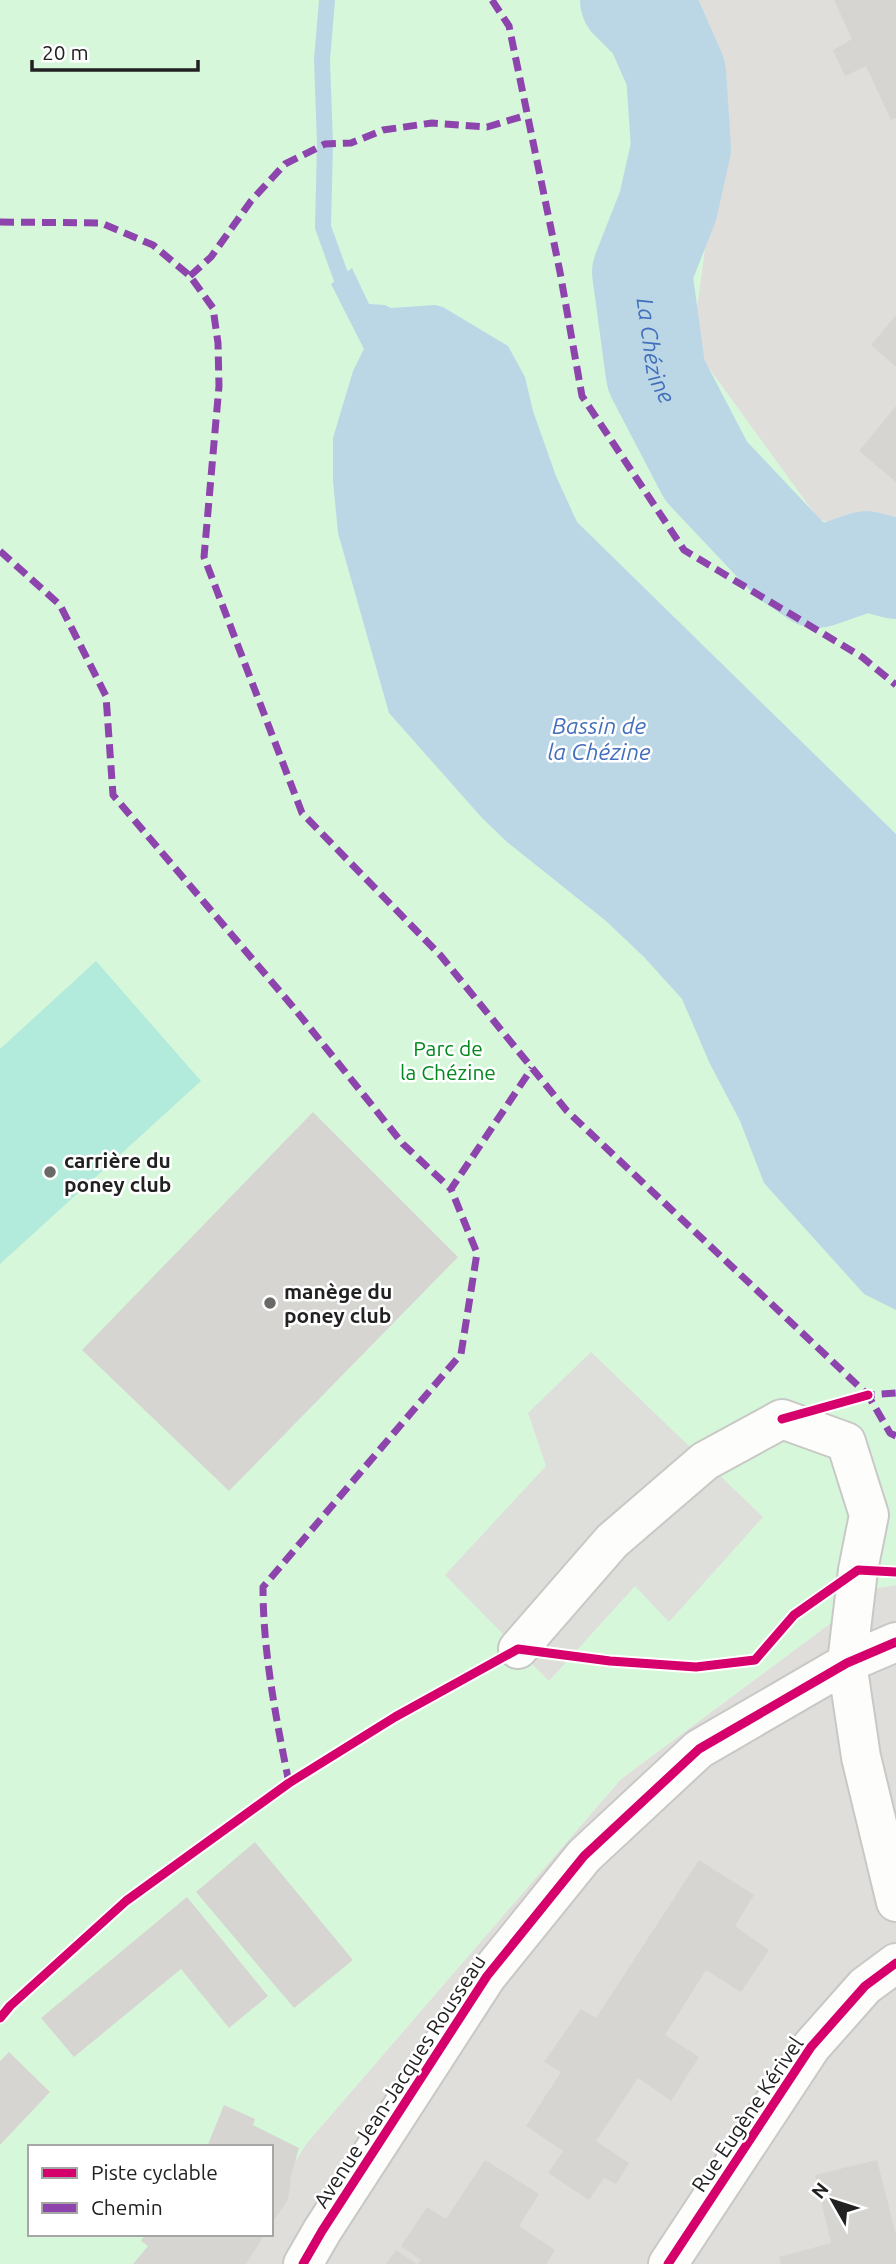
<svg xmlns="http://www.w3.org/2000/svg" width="896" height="2264" font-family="Ubuntu,sans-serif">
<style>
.residential{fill:#dfdedb}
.park{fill:#d7f7db}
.pitch{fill:#b2ebdb}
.parking{fill:#dededb}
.water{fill:#bbd7e6}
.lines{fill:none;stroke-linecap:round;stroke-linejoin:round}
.stream{stroke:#bbd7e6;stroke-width:16}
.river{stroke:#bbd7e6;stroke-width:100}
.building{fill:#d7d5d1}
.minor-casing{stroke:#c8c8c6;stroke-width:42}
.minor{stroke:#fdfdfc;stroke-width:38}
.quiet{stroke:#8e44ad;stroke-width:7;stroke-dasharray:14 7;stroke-linecap:butt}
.cycleway-casing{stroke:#fff;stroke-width:13}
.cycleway{stroke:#d6006c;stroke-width:9}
.poi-dot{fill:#696967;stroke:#fff;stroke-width:2.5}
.labels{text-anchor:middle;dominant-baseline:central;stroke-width:5;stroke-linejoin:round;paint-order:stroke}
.park-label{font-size:21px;fill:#02881f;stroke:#fff}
.poi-label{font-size:21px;font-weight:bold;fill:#212121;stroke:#fff;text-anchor:start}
.street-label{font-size:21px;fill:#212121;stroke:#fff}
.water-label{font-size:23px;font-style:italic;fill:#436fbc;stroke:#fff}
</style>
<rect width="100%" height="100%" fill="#f0efea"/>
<!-- residential -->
<path class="residential" d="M677 0H896V535L819 520 692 345 725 97Z
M896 1585V2264H233L251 2234H271V2201L306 2144 621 1779 878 1588Z"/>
<!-- park -->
<path class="park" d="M0 0H677L725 97 692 345 819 520 896 535V1585L878 1588 621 1779 306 2144 271 2201V2147H30V2234H251L233 2264H0Z"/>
<!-- pitch -->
<path class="pitch" d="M96 961 201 1081 0 1264V1049Z"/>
<!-- parking -->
<path class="parking" d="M591 1352 763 1517 669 1622 635 1586 549 1681 445 1575 546 1466 528 1413Z"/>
<!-- water -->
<path class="water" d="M352 268 369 304 385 305 391 308 435 305 443 307 508 346 525 377 533 411 556 476 577 522 896 834V1310L864 1294 764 1183 740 1121 710 1064 682 999 644 957 606 921 507 842 483 819 389 713 338 533 333 481V438L353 371 364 349 331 284Z"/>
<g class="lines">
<!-- stream -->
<path class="stream" d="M327 0 322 60 325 144 323 227 341 277"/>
<!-- river -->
<path class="river" id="s1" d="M630 0 655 25 676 73 681 148 668 206 642 272 656 375 706 471 789 559 817 578 866 561 896 569"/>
</g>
<!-- building -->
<path class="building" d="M834 0H896V118L891 120 866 66 845 76 833 50 852 39Z
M896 315V367L871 345Z
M896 406V482L859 451Z
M313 1112 458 1257 229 1491 82 1350Z
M255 1842 353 1960 294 2008 196 1892Z
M699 1860 754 1895 735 1926 769 1950 741 1992 706 1970 665 2035 699 2057 671 2101 638 2078 596 2141 629 2163 616 2184 604 2178 589 2200 548 2173 563 2151 526 2126 561 2072 544 2062 581 2009 596 2018Z
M187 1897 268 1996 229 2028 181 1969 74 2057 41 2018Z
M9 2052 50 2092 0 2145V2061Z
M224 2105 255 2119 253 2125 299 2148 291 2176 288 2200 271 2225V2147H207Z
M485 2160 539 2194 519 2226 555 2250 546 2264H417L421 2260 401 2246 427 2207 446 2219Z
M877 2160 896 2235V2264H781L779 2257 831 2243 815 2175Z
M146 2234H265L246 2264H133L148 2246 141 2241Z
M396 2250 417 2264H386Z"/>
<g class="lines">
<defs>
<path id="minor" d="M518 1649 612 1541 705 1461 782 1419 846 1442 869 1515 858 1570 847 1663 861 1757 896 1902
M303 2264 322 2231 487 1976 584 1856 699 1749 847 1663 896 1642
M668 2264 811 2047 865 1986 896 1963"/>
</defs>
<!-- minor casing -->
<use href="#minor" class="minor-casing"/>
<!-- minor -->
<use href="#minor" class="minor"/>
<!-- quiet -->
<path class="quiet" d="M492 0 509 26 560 272 582 396 684 550 862 657 896 685
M0 222 101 223 153 245 190 276 213 308 218 343 219 386 204 557 302 813 441 956 567 1111 868 1395 896 1393
M190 276 211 257 251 201 285 164 325 144 351 143 383 130 432 123 487 127 527 115
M0 551 60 605 106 696 113 795 294 1008 403 1144 451 1189
M863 1396 868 1395 890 1433 896 1436
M289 1783C276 1718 263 1653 263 1587L461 1354 477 1253 451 1189 532 1068"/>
<defs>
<path id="cycleway" d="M782 1419 868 1395
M0 2018 10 2006 126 1901 289 1783 395 1717 518 1649 610 1661 696 1667 755 1660 794 1615 858 1570 896 1572
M303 2264 322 2231 487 1976 584 1856 699 1749 847 1663 896 1642
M668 2264 811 2047 865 1986 896 1963"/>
</defs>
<!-- cycleway casing -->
<use href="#cycleway" class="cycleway-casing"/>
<!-- cycleway -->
<use href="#cycleway" class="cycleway"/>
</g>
<!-- markers -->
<g class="poi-dot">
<circle cx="50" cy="1172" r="7"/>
<circle cx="270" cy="1303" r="7"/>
</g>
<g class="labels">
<!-- park labels -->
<g class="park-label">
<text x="448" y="1048">Parc de<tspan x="448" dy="24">la Chézine</tspan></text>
</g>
<!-- poi labels -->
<g class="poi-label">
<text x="64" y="1160">carrière du<tspan x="64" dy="24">poney club</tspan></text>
<text x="284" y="1291">manège du<tspan x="284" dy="24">poney club</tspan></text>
</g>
<!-- street labels -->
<g class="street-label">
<text transform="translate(399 2081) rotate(-57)">Avenue Jean-Jacques Rousseau</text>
<text transform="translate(747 2114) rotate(-56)">Rue Eugène Kérivel</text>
</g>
<!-- water labels -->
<g class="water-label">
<text stroke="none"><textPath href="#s1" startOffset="373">La Chézine</textPath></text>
<text x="599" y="725">Bassin de<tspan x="599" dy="26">la Chézine</tspan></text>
</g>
</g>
<!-- legend -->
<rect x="28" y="2145" width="245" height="91" fill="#ffffff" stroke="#a6a6a6" stroke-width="2"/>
<rect x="42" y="2168" width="35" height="10" fill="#d6006c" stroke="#a6a6a6" stroke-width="2"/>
<text x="91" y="2180" font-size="21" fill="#212121">Piste cyclable</text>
<rect x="42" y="2203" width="35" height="10" fill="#8e44ad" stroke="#a6a6a6" stroke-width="2"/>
<text x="91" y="2215" font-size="21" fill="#212121">Chemin</text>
<!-- north arrow -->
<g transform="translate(833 2201) rotate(309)" stroke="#ffffff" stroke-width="5" paint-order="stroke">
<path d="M0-5L12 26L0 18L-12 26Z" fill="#212121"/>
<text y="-10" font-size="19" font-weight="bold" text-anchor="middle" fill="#212121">N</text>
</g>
<!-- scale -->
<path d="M32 60v10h166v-10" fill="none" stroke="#212121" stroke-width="3.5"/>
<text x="42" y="60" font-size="21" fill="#212121" stroke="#ffffff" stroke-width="5" paint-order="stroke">20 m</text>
</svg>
